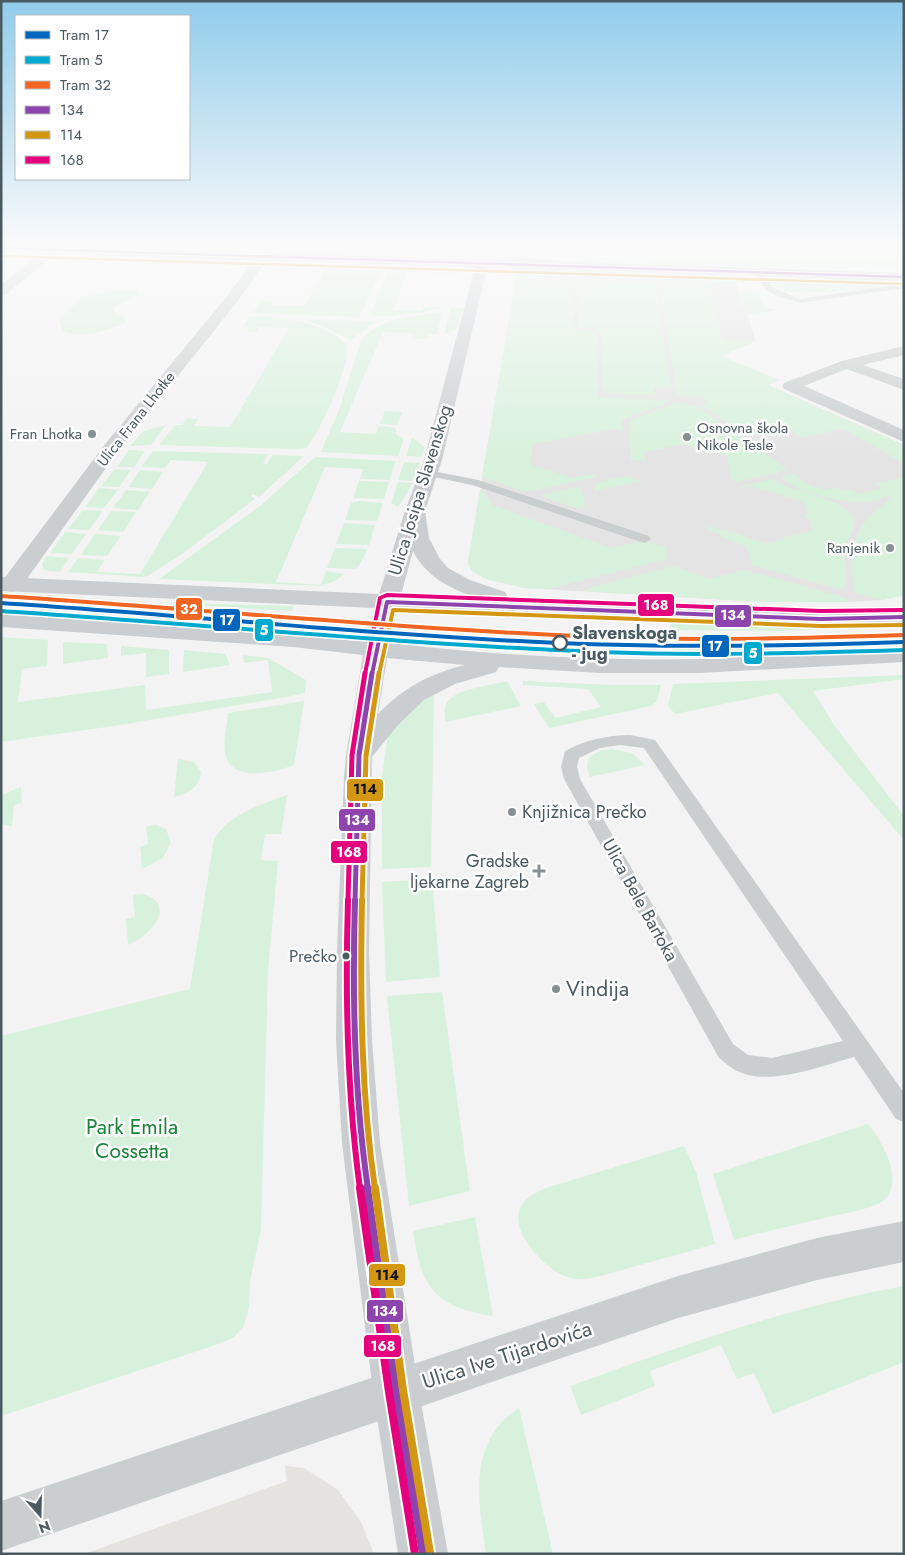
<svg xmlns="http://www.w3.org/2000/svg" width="905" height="1555" font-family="Jost,sans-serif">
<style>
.commercial{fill:#e5e3e0}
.education{fill:#e5e4e5}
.green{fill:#d8f1dc}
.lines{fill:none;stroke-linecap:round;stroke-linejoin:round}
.lane{fill:#cacece;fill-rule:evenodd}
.street{fill:#cacece;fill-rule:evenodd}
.secondary{fill:#caced0;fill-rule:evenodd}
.bus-1-far4-casing{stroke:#fff;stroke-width:4.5}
.bus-1-far3-casing{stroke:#fff;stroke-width:7}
.bus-1-far2-casing{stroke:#fff;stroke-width:9}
.bus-1-far1-casing{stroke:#fff;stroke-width:10}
.bus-1-casing{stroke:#fff;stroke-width:12}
.bus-2-far4-casing{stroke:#fff;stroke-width:4.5}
.bus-2-far3-casing{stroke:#fff;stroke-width:7}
.bus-2-far2-casing{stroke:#fff;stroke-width:9}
.bus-2-far1-casing{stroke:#fff;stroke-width:10}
.bus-2-casing{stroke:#fff;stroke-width:12}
.bus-3-far3-casing{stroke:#fff;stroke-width:7}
.bus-3-far2-casing{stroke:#fff;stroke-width:9}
.bus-3-far1-casing{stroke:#fff;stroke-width:10}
.bus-3-casing{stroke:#fff;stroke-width:12}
.bus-1-far4{stroke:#8e44ad;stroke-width:2.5}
.bus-1-far3{stroke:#8e44ad;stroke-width:4}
.bus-1-far2{stroke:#8e44ad;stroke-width:5}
.bus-1-far1{stroke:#8e44ad;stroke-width:6}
.bus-1{stroke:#8e44ad;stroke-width:8}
.bus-2-far4{stroke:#d49713;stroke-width:2.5}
.bus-2-far3{stroke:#d49713;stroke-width:4}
.bus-2-far2{stroke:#d49713;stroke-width:5}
.bus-2-far1{stroke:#d49713;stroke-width:6}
.bus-2{stroke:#d49713;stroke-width:8}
.bus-3-far3{stroke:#e5007d;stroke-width:4}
.bus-3-far2{stroke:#e5007d;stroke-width:5}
.bus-3-far1{stroke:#e5007d;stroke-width:6}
.bus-3{stroke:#e5007d;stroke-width:8}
.tram-1-casing{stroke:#fff;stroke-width:7}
.tram-2-casing{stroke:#fff;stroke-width:7}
.tram-3-casing{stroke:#fff;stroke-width:7}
.tram-1{stroke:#0065bd;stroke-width:4}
.tram-2{stroke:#00a9ce;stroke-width:4}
.tram-3{stroke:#f26522;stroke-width:4}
.poi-dot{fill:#849093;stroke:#fff;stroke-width:2}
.stop-dot{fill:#fff;stroke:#495a60;stroke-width:2.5}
.bus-dot{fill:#495a60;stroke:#fff;stroke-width:2}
.labels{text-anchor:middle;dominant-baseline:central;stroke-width:5;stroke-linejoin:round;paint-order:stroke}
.far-street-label{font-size:15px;fill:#495a60;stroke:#fff}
.far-poi-label{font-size:15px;fill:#495a60;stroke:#fff;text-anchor:end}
.bus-label{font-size:17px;fill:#495a60;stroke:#fff;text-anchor:end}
.street-label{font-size:18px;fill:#495a60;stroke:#fff}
.stop-label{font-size:18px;font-weight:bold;fill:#495a60;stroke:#fff;text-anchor:start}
.poi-label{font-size:18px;fill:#495a60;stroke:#fff;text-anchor:start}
.near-poi-label{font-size:21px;fill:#495a60;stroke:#fff;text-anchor:start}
.near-park-label{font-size:21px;fill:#178437;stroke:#fff}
.near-street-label{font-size:21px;fill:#495a60;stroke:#fff}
.line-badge{stroke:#fff;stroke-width:2}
.badge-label{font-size:14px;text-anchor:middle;font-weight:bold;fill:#fff}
.pale-badge-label{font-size:14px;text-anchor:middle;font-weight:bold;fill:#111}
</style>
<rect width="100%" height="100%" fill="#f3f3f3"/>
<!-- commercial -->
<path class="commercial" d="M285 1466 304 1468 338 1490 362 1524 374 1554H84L287 1481Z"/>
<!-- education -->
<path class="education" d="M520 270 734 277 756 341 721 356 779 380 768 385 904 445V595L883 600 847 602H762L525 588 486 579 472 571 468 563 517 276Z"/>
<!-- green -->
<path class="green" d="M482 244H904V270L853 267 842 269 576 262 579 255 480 250Z
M287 262 384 266 359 317 253 313 261 301H273L271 305 304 306 326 268 298 266 295 270H282Z
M394 266 457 269 454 275H434L435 271 408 270 393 310 422 311 423 307H443L420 313 372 317 371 313 390 267Z
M524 269 698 275 703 284H708L723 340 756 341 721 356 779 380 768 385 904 445V464L850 432 840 429 802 438 790 429 781 431C770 423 761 422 748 425V428L758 434 753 435 745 430 739 431 702 406 708 401 699 396H677L660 289H664L662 280 556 276 555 278H537L575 281 574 289H570V299H574V308H570L574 309V318H568L573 319V328L567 329 590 330 597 334V340H595L597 341V354H593L597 356 598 375 595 376 598 377V379L592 380 598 381V397L671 401 622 420 623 431 613 429 533 444 531 465 572 478 593 474 596 477 525 492 482 477 517 272V270Z
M709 275 740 276 750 280 744 283H709L705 276Z
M778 277 897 281V282C883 289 810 294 792 292 784 291 776 288 771 282Z
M578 280 655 283 671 388 653 387 654 395 603 393 601 333 593 328H578Z
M125 289 138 290 140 294 114 308 113 311 124 316 126 321 125 323C109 330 78 340 62 330L59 319 82 297Z
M742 291 758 293 765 307 776 310 748 315 740 293Z
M451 308H463L456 330 444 334Z
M442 312 437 334 428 335 427 339H412L413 333 383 332 340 432 376 434 379 426 396 428V434L404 439 398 456 321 452 340 407 361 341C379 317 415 316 442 312Z
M250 316C282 318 322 320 347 345 350 367 321 430 306 448L293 449 159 445 175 425H182L187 418 198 419 194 426 230 427 289 328 260 327 256 332H247L249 327H243Z
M307 320H308L376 321 351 340Z
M678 402 698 407 788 470 736 482 731 478 727 456 684 444 644 452 645 461 631 460 629 421Z
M385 411 402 412 397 425 380 424Z
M166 425 151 445 130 446 143 431Z
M412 438 425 447 421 457 406 456Z
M129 450 145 451 134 467H117Z
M153 451 268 454 263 464H267L273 455 304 456 259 497 253 494 251 496 255 499 182 554 146 577 68 572 78 558 105 560 97 572 140 574 208 462 171 460 165 468 141 467Z
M315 457 396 461 389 480 360 479 363 469 325 467 276 582 321 585 326 571 344 574 335 581 320 586 159 579 260 506Z
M404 462 420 463 414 481 398 480Z
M115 469 131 470 119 487 101 486Z
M140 470 163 472 152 489 128 487Z
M794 474 812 487H820L824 490 835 487 841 491 849 489 858 494 882 488 876 483 904 477V595L883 600 854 593C852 569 848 541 865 522 872 513 883 506 891 498L885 496C870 510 811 496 794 486 789 484 785 480 781 477Z
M626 476 650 485 636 482 594 491 596 484 599 482Z
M772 479C791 493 850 497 854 523 855 530 846 540 845 548 843 562 849 577 843 590L752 565 746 546 721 537 720 534 709 530 708 526 732 533 734 532 765 544 785 539 784 537 813 531 810 519H807L805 514H808L804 502 751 486 731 489Z
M359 481 389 482 384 499 353 498Z
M398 482 413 483 398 507 391 503Z
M577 487 582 489 585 506 579 509 542 496 546 494Z
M99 488 118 490 104 508 85 507Z
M126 490 150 492 138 510 113 508Z
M480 490 483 491 492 505 611 548 641 541 665 546 667 559 548 589 525 588 486 579 472 571 468 563Z
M359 501 383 503 377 521 345 520 351 503Z
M83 510 103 511 89 530 68 529Z
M111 511 136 512 123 532 98 530Z
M344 523 375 525 369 545 336 544Z
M65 532 86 534 72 554 50 553Z
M95 534 121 536 107 556 81 555Z
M335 548 364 549 367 550 364 557 356 569 327 568Z
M47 556 69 558 60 572 44 570 42 564Z
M674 566 709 579 745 570 843 597 851 602H762L584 591 593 587Z
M1 592 148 602 293 606 292 611 1 593Z
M1 608 284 627 283 630 1 611Z
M670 623 844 628 779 631 671 630Z
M1 637 48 640 47 666 22 669 18 702 145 685 146 710 272 692 268 660 244 663 243 655 268 658 306 680 305 693 292 696 114 726 1 742Z
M63 642 107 644 108 658 63 664Z
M121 646 169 650V674L146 677V653L121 656Z
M675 647H794L797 651 677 653Z
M184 650 225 654 230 665 183 672Z
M904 675V679L813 691 834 725 904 816V840L778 693 675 714 668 706 673 684Z
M507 681 521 706 445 722C445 714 443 704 450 699 462 688 492 685 507 681Z
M523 681 611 685H661L657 701 651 706 549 728 534 704 544 702 555 718 601 707 588 689 523 685Z
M434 693 431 867 382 869V776L388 734 414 708Z
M304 701 294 765C276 772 235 783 226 757 222 744 227 726 228 713Z
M612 749 632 753 645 765 590 777C581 757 595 751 612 749Z
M178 759 194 762 201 772C199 788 189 793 174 797Z
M21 787 22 803 14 805 12 826 2 824 1 795Z
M287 795 281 834H265L261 860 278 861 268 972 261 1229 250 1281 249 1306 244 1326 233 1338 207 1348 1 1416V1036L190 989 214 839C229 814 260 805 287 795Z
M156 825 166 829 171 842 163 858 142 869 140 847 148 844 146 826Z
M432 879 440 977 386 982 382 882Z
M143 894C179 905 149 937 128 945L126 919 135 917 133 895Z
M442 992 470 1191 409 1206 387 996Z
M868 1124C883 1142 905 1181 883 1201 866 1211 843 1213 824 1218 794 1225 764 1232 734 1240L713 1174Z
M684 1146 696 1172 715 1244 597 1277C586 1279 578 1281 567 1277 542 1268 498 1221 529 1197 534 1193 541 1191 546 1188Z
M475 1217 493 1316C435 1307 421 1288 413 1231Z
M904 1286V1362L773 1414 754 1373 737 1379 721 1345 650 1371 655 1386 581 1415 570 1386C678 1347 791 1306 904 1286Z
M519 1408 553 1554H486C480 1511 469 1459 501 1423 505 1417 513 1413 519 1408Z"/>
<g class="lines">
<!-- lane -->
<path class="lane" d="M513 258 551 259 573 266 569 268C544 261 521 260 495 265L491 263Z
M755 271H761L773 287 799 299 904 284V288L799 303 777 296 767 290 757 279Z
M428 470 478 480 649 536 651 539 645 543 641 542 472 485 424 475 423 473Z
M630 735 655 740 904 1093V1122L896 1119 854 1057C821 1066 769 1087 737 1071 731 1068 724 1062 719 1058L564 779 561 767 565 751C586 740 607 735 630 735ZM620 745 644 748 843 1041 772 1058 748 1055 733 1044 580 779 577 767 579 758 600 748Z"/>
<!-- street -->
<path class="street" d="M266 244H278L237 302 118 451 19 590 11 592 3 590 1 583 3 580 106 443 227 296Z
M55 245 59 246 61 249 59 252 6 294 1 295V284L51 246Z
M482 259 904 273V281L478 266 476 263 478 260Z
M904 346V355L863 365 904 379V390L847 369 804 386 904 430V442L784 389 782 386 784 383 842 361Z
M904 1221V1262L817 1280 678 1318 1 1551V1501L678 1276 817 1238Z"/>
<!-- secondary -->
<path class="secondary" d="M1 244 486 260 488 263 442 460 425 511 429 538 440 559 448 568 470 580 505 592 508 597 507 599 754 611 904 610V624C735 630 566 615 397 609L389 643C491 655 596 661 699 659 767 657 836 651 904 648V662L700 673H600L499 667 496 672 455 684 424 700 398 725 372 757 369 951 372 1040 380 1143 419 1391 448 1554H398L373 1391 342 1143 336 1040 337 951 344 778 346 755 363 655 293 647 1 627V613L293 633 366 641 375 608 1 591V577L379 594 405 511 424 460 475 267 1 252ZM413 551C426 577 451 589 477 598L401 595ZM387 658 465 665C431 673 403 688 378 714Z"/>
<defs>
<path id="bus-1-far4" d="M1 248 904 277"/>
<path id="bus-1-far3" d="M372 674 387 602 821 619 904 617"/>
<path id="bus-1-far2" d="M355 901 359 755 372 673"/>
<path id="bus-1-far1" d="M355 900C352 997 354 1094 368 1189"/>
<path id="bus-1" d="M367 1188 396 1391 423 1554"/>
<path id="bus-2-far4" d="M1 256 904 284"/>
<path id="bus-2-far3" d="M379 674 393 610 821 626 904 625"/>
<path id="bus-2-far2" d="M362 901 366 756 379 673"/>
<path id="bus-2-far1" d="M362 900C360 997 361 1093 375 1189"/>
<path id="bus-2" d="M375 1188 403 1390 430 1553"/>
<path id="bus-3-far3" d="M365 674 380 598 387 595 821 611 904 610"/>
<path id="bus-3-far2" d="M348 901 352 755 365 673"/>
<path id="bus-3-far1" d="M348 900C345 997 347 1094 360 1189"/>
<path id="bus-3" d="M360 1188 389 1392 415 1554"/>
</defs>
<!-- bus-1-far4 casing -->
<use href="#bus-1-far4" class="bus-1-far4-casing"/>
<!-- bus-1-far3 casing -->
<use href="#bus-1-far3" class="bus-1-far3-casing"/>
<!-- bus-1-far2 casing -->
<use href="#bus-1-far2" class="bus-1-far2-casing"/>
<!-- bus-1-far1 casing -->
<use href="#bus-1-far1" class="bus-1-far1-casing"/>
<!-- bus-1 casing -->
<use href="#bus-1" class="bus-1-casing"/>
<!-- bus-2-far4 casing -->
<use href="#bus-2-far4" class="bus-2-far4-casing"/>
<!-- bus-2-far3 casing -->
<use href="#bus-2-far3" class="bus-2-far3-casing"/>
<!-- bus-2-far2 casing -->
<use href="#bus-2-far2" class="bus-2-far2-casing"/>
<!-- bus-2-far1 casing -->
<use href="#bus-2-far1" class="bus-2-far1-casing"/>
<!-- bus-2 casing -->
<use href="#bus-2" class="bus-2-casing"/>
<!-- bus-3-far3 casing -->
<use href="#bus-3-far3" class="bus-3-far3-casing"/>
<!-- bus-3-far2 casing -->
<use href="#bus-3-far2" class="bus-3-far2-casing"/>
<!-- bus-3-far1 casing -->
<use href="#bus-3-far1" class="bus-3-far1-casing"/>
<!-- bus-3 casing -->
<use href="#bus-3" class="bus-3-casing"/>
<!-- bus-1-far4 -->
<use href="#bus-1-far4" class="bus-1-far4"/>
<!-- bus-1-far3 -->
<use href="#bus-1-far3" class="bus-1-far3"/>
<!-- bus-1-far2 -->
<use href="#bus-1-far2" class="bus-1-far2"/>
<!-- bus-1-far1 -->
<use href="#bus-1-far1" class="bus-1-far1"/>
<!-- bus-1 -->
<use href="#bus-1" class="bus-1"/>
<!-- bus-2-far4 -->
<use href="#bus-2-far4" class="bus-2-far4"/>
<!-- bus-2-far3 -->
<use href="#bus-2-far3" class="bus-2-far3"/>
<!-- bus-2-far2 -->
<use href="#bus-2-far2" class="bus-2-far2"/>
<!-- bus-2-far1 -->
<use href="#bus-2-far1" class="bus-2-far1"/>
<!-- bus-2 -->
<use href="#bus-2" class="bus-2"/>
<!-- bus-3-far3 -->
<use href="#bus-3-far3" class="bus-3-far3"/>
<!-- bus-3-far2 -->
<use href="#bus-3-far2" class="bus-3-far2"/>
<!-- bus-3-far1 -->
<use href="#bus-3-far1" class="bus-3-far1"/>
<!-- bus-3 -->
<use href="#bus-3" class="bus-3"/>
<defs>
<path id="tram-1" d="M1 603C187 615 372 635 559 643 674 648 789 646 904 642"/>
<path id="tram-2" d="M1 611C201 624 400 644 600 652 701 656 803 653 904 650"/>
<path id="tram-3" d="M1 596C201 609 400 629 600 637 701 641 803 638 904 635"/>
</defs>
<!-- tram-1 casing -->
<use href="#tram-1" class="tram-1-casing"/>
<!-- tram-2 casing -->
<use href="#tram-2" class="tram-2-casing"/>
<!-- tram-3 casing -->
<use href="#tram-3" class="tram-3-casing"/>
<!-- tram-1 -->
<use href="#tram-1" class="tram-1"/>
<!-- tram-2 -->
<use href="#tram-2" class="tram-2"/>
<!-- tram-3 -->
<use href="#tram-3" class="tram-3"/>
</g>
<!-- sky -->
<linearGradient id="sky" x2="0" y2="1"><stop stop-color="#90cceb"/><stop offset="0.53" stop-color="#fafafa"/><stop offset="1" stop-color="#fafafa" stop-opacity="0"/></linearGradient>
<rect width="905" height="462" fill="url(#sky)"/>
<!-- markers -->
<g class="poi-dot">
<circle cx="92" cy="434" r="5"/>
<circle cx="687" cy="437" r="5"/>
<circle cx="890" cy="548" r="5"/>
<circle cx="512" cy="812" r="5"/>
<path d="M536.5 863.5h5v5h5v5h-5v5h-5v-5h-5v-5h5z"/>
<circle cx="556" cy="989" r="5"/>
</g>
<circle class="stop-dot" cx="560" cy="643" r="7"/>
<circle class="bus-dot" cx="346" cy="956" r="4.5"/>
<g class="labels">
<!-- far-street labels -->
<g class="far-street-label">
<text transform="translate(136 419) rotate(-52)">Ulica Frana Lhotke</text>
</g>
<!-- far-poi labels -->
<g class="far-poi-label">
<text x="697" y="428" text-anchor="start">Osnovna škola<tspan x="697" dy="17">Nikole Tesle</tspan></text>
<text x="82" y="434">Fran Lhotka</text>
<text x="880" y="548">Ranjenik</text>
</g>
<!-- bus labels -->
<g class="bus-label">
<text x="337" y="956">Prečko</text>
</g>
<!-- street labels -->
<g class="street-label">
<text transform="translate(420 490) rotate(-73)">Ulica Josipa Slavenskog</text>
<text transform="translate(640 900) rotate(61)">Ulica Bele Bartoka</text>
</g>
<!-- stop labels -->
<g class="stop-label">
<text x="572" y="633">Slavenskoga<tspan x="572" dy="21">- jug</tspan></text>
</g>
<!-- poi labels -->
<g class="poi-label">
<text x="522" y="812">Knjižnica Prečko</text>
<text x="529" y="861" text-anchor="end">Gradske<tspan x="529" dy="21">ljekarne Zagreb</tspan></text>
</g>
<!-- near-poi labels -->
<g class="near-poi-label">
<text x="566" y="989">Vindija</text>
</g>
<!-- near-park labels -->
<g class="near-park-label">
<text x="132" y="1127">Park Emila<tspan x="132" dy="24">Cossetta</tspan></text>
</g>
<!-- near-street labels -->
<g class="near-street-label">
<text transform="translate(507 1355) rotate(-18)">Ulica Ive Tijardovića</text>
</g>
</g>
<g class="line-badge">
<rect x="637" y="593" width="38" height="24" rx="5" fill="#e5007d"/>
<rect x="175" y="597" width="28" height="24" rx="5" fill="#f26522"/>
<rect x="714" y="604" width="38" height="24" rx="5" fill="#8e44ad"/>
<rect x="212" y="608" width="29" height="24" rx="5" fill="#0065bd"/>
<rect x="254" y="618" width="20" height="24" rx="5" fill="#00a9ce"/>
<rect x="701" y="634" width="29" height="24" rx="5" fill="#0065bd"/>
<rect x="743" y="641" width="20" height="24" rx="5" fill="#00a9ce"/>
<rect x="346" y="778" width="38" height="24" rx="5" fill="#d49713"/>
<rect x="338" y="808" width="38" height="24" rx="5" fill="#8e44ad"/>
<rect x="330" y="840" width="38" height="24" rx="5" fill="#e5007d"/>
<rect x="368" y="1263" width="38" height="24" rx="5" fill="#d49713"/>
<rect x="366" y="1299" width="38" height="24" rx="5" fill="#8e44ad"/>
<rect x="363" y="1334" width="39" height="24" rx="5" fill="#e5007d"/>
</g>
<g class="badge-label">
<text x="656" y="610">168</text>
<text x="189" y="614">32</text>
<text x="733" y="620">134</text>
<text x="227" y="625">17</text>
<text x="264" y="635">5</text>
<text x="715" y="651">17</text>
<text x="753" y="658">5</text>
<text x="357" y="825">134</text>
<text x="349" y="857">168</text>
<text x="385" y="1316">134</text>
<text x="383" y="1351">168</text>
</g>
<g class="pale-badge-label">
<text x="365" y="794">114</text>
<text x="387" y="1280">114</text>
</g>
<!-- border -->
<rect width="905" height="1555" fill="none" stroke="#495a60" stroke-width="5"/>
<!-- legend -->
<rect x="15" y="15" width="175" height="165" fill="#ffffff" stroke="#b6bdbf"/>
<rect x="25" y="31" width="25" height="8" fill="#0065bd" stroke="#b6bdbf"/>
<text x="60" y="40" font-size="15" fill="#495a60">Tram 17</text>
<rect x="25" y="56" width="25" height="8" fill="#00a9ce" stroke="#b6bdbf"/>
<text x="60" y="65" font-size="15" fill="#495a60">Tram 5</text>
<rect x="25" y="81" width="25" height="8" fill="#f26522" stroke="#b6bdbf"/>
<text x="60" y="90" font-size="15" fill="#495a60">Tram 32</text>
<rect x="25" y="106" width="25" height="8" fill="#8e44ad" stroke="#b6bdbf"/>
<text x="60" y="115" font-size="15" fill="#495a60">134</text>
<rect x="25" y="131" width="25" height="8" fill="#d49713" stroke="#b6bdbf"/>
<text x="60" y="140" font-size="15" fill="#495a60">114</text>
<rect x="25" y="156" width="25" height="8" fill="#e5007d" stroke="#b6bdbf"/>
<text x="60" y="165" font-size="15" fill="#495a60">168</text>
<!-- north arrow -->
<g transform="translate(40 1515) rotate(160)" stroke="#ffffff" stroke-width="4" paint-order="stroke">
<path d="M0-4L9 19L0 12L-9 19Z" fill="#495a60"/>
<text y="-8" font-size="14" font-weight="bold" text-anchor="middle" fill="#495a60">N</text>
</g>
</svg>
